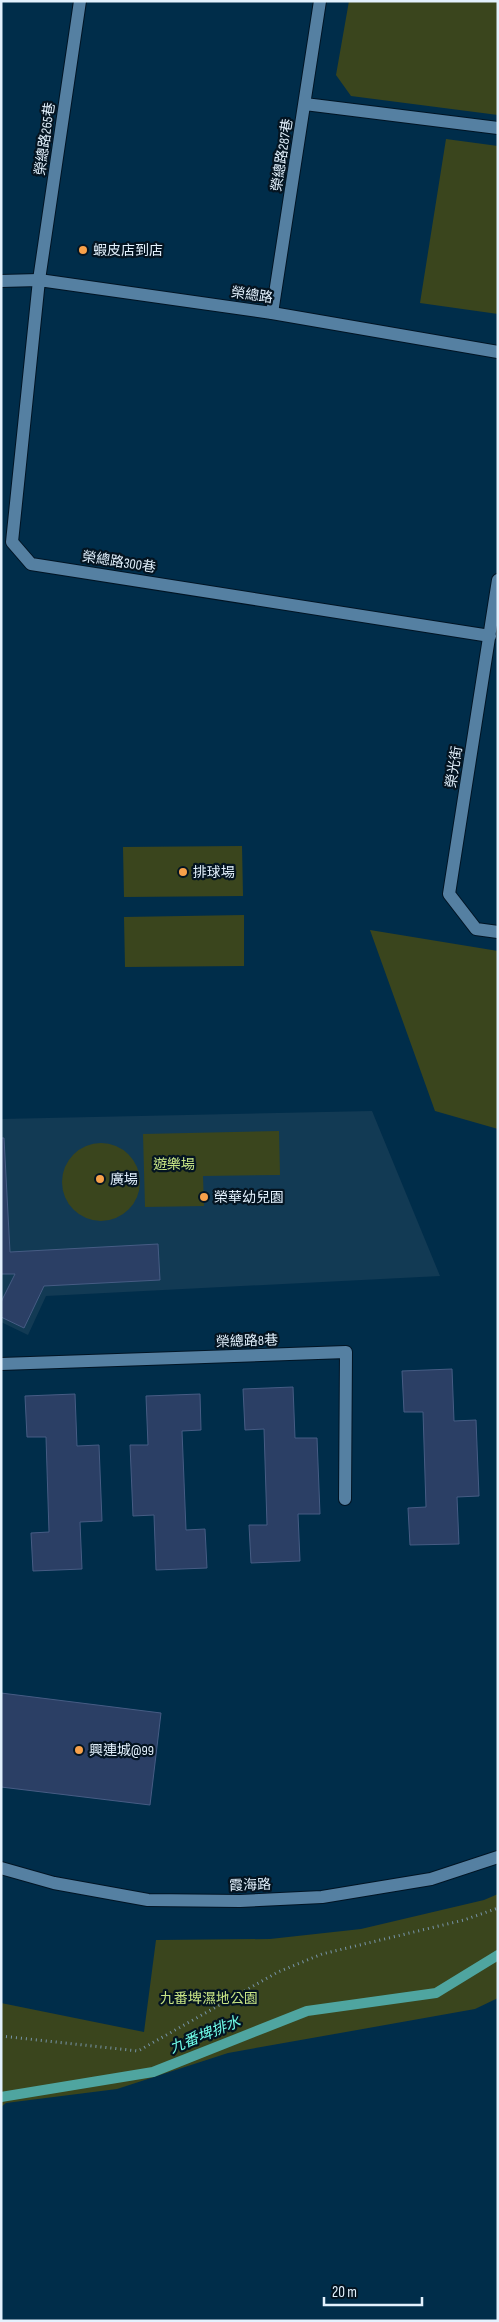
<svg xmlns="http://www.w3.org/2000/svg" width="499" height="2322" font-family="'Sofia Sans Condensed','Noto Sans TC',sans-serif">
<style>
.built{fill:#123a54}
.green{fill:#3a451d}
.lines{fill:none;stroke-linecap:round;stroke-linejoin:round}
.stream{stroke:#4fa5a0;stroke-width:10}
.building{fill:#2b3f65;stroke:#465c84}
.lane-casing{stroke:#011424;stroke-width:14}
.street-casing{stroke:#011424;stroke-width:14}
.path{stroke:#7895a9;stroke-width:3;stroke-dasharray:1 4;stroke-linecap:butt}
.lane{stroke:#5580a2;stroke-width:12}
.street{stroke:#5580a2;stroke-width:12}
.poi-dot{fill:#f8a14a;stroke:#041421;stroke-width:2}
.labels{text-anchor:middle;dominant-baseline:central;stroke-width:4.5;stroke-linejoin:round;paint-order:stroke}
.street-label{font-size:14px;fill:#e3f1fd;stroke:#041421}
.poi-label{font-size:14px;fill:#e3f1fd;stroke:#041421;text-anchor:start}
.park-label{font-size:14px;fill:#c8e585;stroke:#041421}
.water-label{font-size:15px;font-style:italic;fill:#6ffce8;stroke:#041421}
</style>
<rect width="100%" height="100%" fill="#002d4a"/>
<!-- built -->
<path class="built" d="M372 1111 440 1276 46 1296 28 1335 1 1322V1119Z"/>
<!-- green -->
<path class="green" d="M349 1H498V115L351 96 336 75Z
M446 139 498 146V314L420 303Z
M242 846 243 896 124 897 123 847Z
M244 915V966L125 967 124 917Z
M370 930 498 951V1129L435 1111Z
M279 1131 280 1175 203 1176 204 1206 145 1207 143 1134Z
M62 1182a39 39 0 1 1 78 0a39 39 0 1 1-78 0Z
M498 1894V1998L475 2009 228 2053 117 2089 6 2103 1 2107V2003L144 2032 156 1940 270 1939 361 1929 484 1900Z"/>
<g class="lines">
<!-- stream -->
<path class="stream" d="M1 2097 153 2072 307 2011 436 1993 498 1955"/>
</g>
<!-- building -->
<path class="building" d="M1 1138H4L10 1252 158 1244 160 1280 44 1286 24 1328 1 1317V1302L15 1274H1Z
M452 1369 454 1421 476 1420 479 1496 457 1497 459 1544 410 1545 408 1508 426 1507 423 1412H404L402 1371Z
M293 1387 295 1438H317L320 1514H298L300 1561 251 1563 249 1525H267L264 1429 245 1430 243 1389Z
M75 1394 77 1446 99 1445 102 1521 80 1522 82 1569 33 1571 31 1533 49 1532 46 1437H27L25 1396Z
M200 1394 201 1430 182 1431 186 1530 205 1529 207 1568 156 1570 154 1515 133 1516 130 1445H148L146 1396Z
M1 1693 161 1713 150 1805 1 1787Z"/>
<g class="lines">
<defs>
<path id="lane" d="M305 104 498 128
M39 280 80 1
M272 313 320 1
M1 1364 346 1352 345 1499"/>
<path id="street" d="M39 280 12 542 31 564 490 636
M1 281 39 280 272 313 498 352
M498 580 449 894 476 929 498 932
M1 1868 54 1883 148 1900 240 1901 322 1897 431 1879 498 1857"/>
</defs>
<!-- lane casing -->
<use href="#lane" class="lane-casing"/>
<!-- street casing -->
<use href="#street" class="street-casing"/>
<!-- path -->
<path class="path" d="M1 2036 138 2051 278 1972 322 1954 464 1920 498 1908"/>
<!-- lane -->
<use href="#lane" class="lane"/>
<!-- street -->
<use href="#street" class="street"/>
</g>
<!-- markers -->
<g class="poi-dot">
<circle cx="83" cy="250" r="5"/>
<circle cx="183" cy="872" r="5"/>
<circle cx="100" cy="1179" r="5"/>
<circle cx="204" cy="1197" r="5"/>
<circle cx="79" cy="1750" r="5"/>
</g>
<g class="labels">
<!-- street labels -->
<g class="street-label">
<text transform="translate(45 139) rotate(-82)">榮總路265巷</text>
<text transform="translate(282 155) rotate(-81)">榮總路287巷</text>
<text transform="translate(252 295) rotate(8)">榮總路</text>
<text transform="translate(119 562) rotate(9)">榮總路300巷</text>
<text transform="translate(454 767) rotate(-81)">榮光街</text>
<text transform="translate(247 1341) rotate(-2)">榮總路8巷</text>
<text transform="translate(250 1885) rotate(-2)">霞海路</text>
</g>
<!-- poi labels -->
<g class="poi-label">
<text x="93" y="250">蝦皮店到店</text>
<text x="193" y="872">排球場</text>
<text x="110" y="1179">廣場</text>
<text x="214" y="1197">榮華幼兒園</text>
<text x="89" y="1750">興連城@99</text>
</g>
<!-- park labels -->
<g class="park-label">
<text x="174" y="1164">遊樂場</text>
<text x="209" y="1998">九番埤濕地公園</text>
</g>
<!-- water labels -->
<g class="water-label">
<text transform="translate(205 2035) rotate(-22)">九番埤排水</text>
</g>
</g>
<!-- border -->
<rect width="499" height="2322" fill="none" stroke="#e3f1fd" stroke-width="5"/>
<!-- scale -->
<path d="M324 2297v8h98v-8" fill="none" stroke="#e3f1fd" stroke-width="2.5"/>
<text x="332" y="2297" font-size="15" fill="#e3f1fd" stroke="#041421" stroke-width="4" paint-order="stroke">20 m</text>
</svg>
